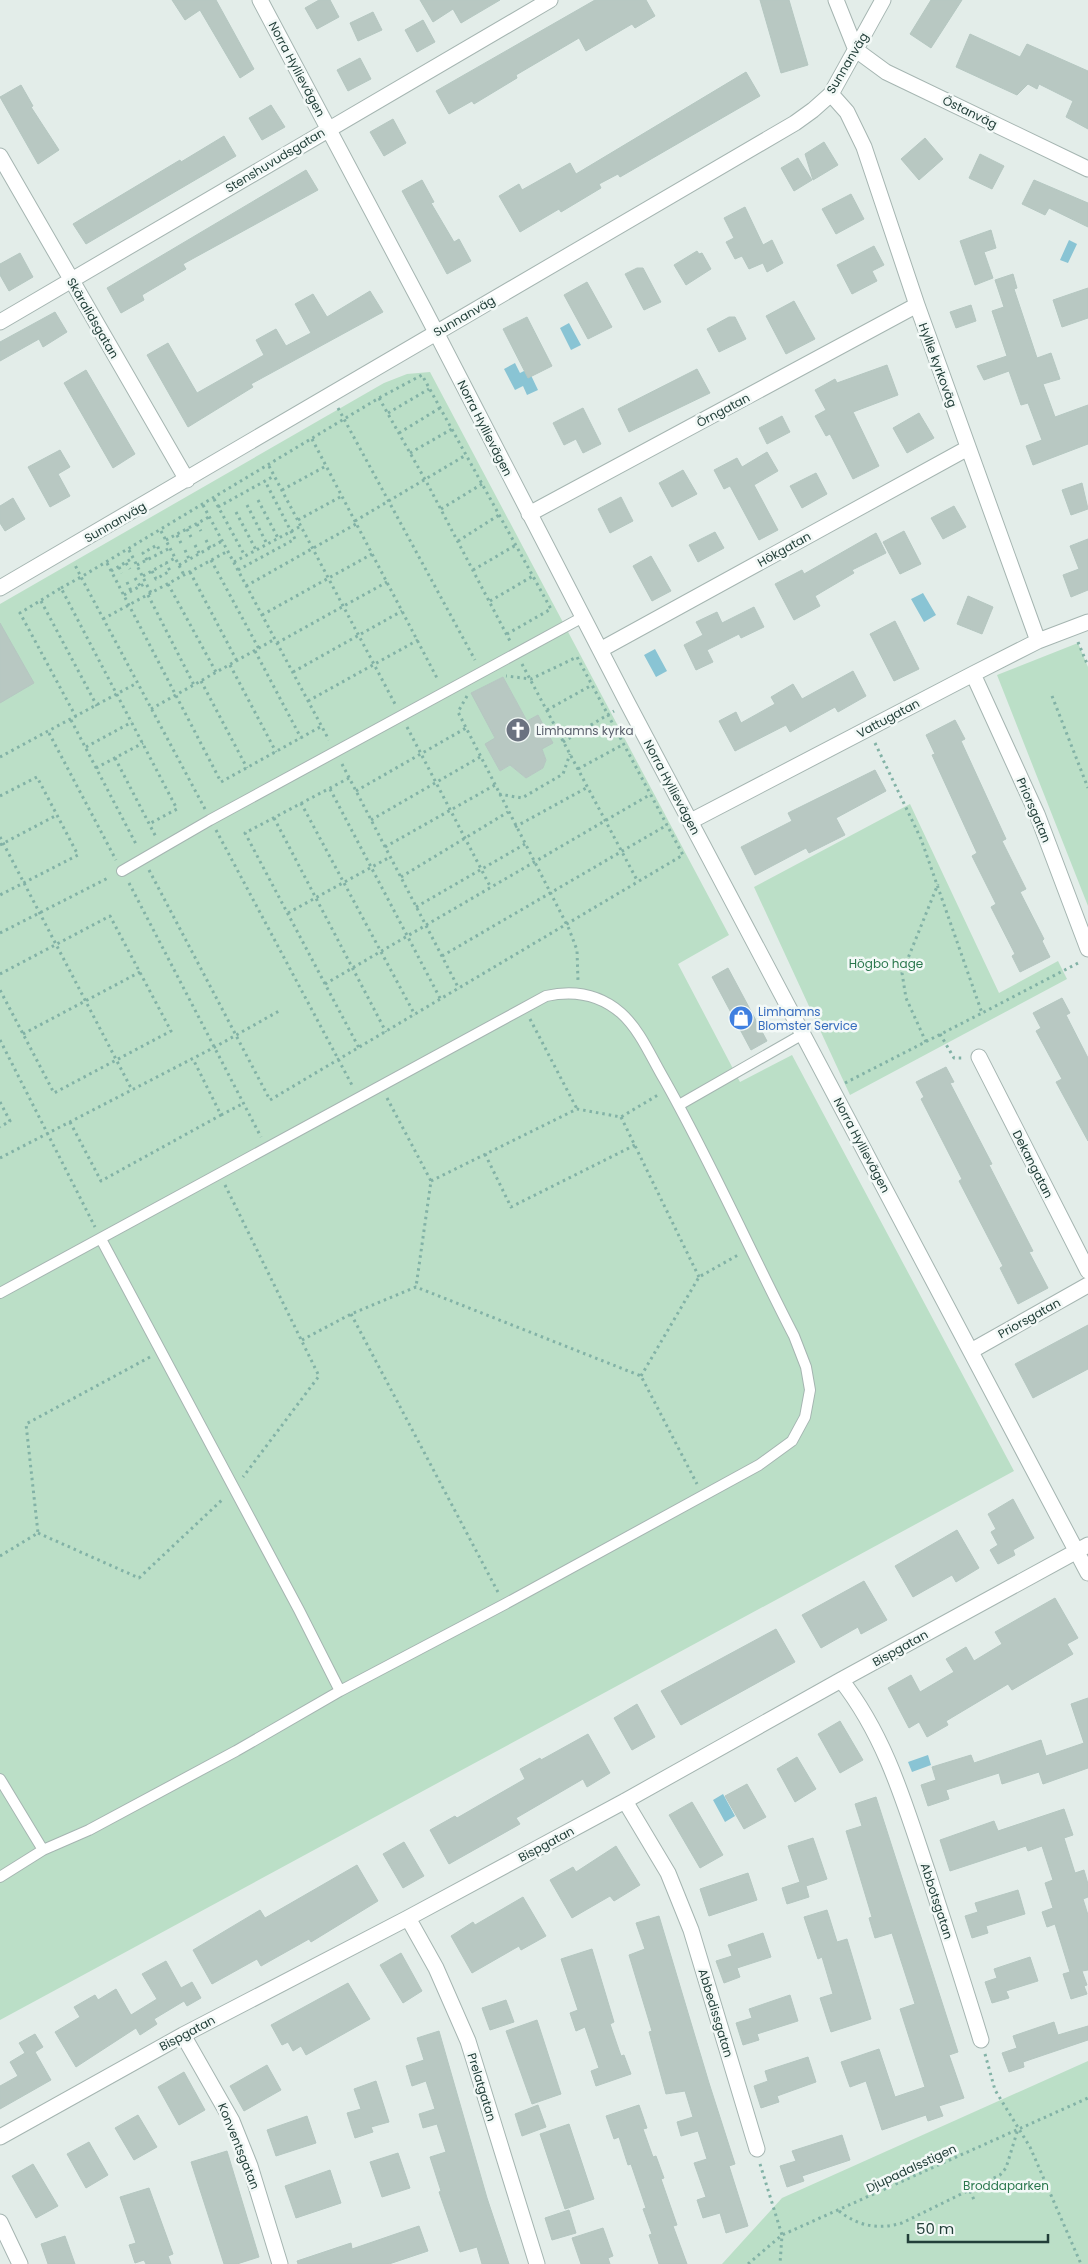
<svg xmlns="http://www.w3.org/2000/svg" width="1088" height="2264" font-family="Poppins,sans-serif">
<style>
.green{fill:#bbdfc7;fill-rule:evenodd}
.water{fill:#89c4d4}
.building{fill:#b8c8c2;stroke:#b5c7c1}
.lines{fill:none;stroke-linecap:round;stroke-linejoin:round}
.lane-casing{stroke:#a5b5b1;stroke-width:12}
.street-casing{stroke:#a5b5b1;stroke-width:17}
.path{stroke:#82b2a6;stroke-width:3;stroke-dasharray:2.5 4;stroke-linecap:butt}
.lane{stroke:#fff;stroke-width:10}
.street{stroke:#fff;stroke-width:15}
.labels{text-anchor:middle;dominant-baseline:central;stroke-width:5;stroke-linejoin:round;paint-order:stroke}
.street-label{font-size:12px;fill:#223f39;stroke:#f3f9f7}
.worship-label{font-size:12px;fill:#5b616d;stroke:#f3f9f7;text-anchor:start}
.park-label{font-size:12px;fill:#2a774d;stroke:#f3f9f7}
.shop-label{font-size:12px;fill:#366cbe;stroke:#f3f9f7;text-anchor:start}
</style>
<rect width="100%" height="100%" fill="#e3ede9"/>
<!-- green -->
<path class="green" d="M430 372 729 935 678 964 740 1082 792 1055 1014 1471 0 2020V604L384 383 407 374ZM503 677 527 721 538 715 542 749 546 760 543 768 526 778 510 765 500 771 486 745 495 738 472 693Z
M1078 643 1088 667V906L997 675Z
M910 804 999 993 1058 961 1067 979 850 1095 754 887Z
M1088 2061V2264H722L782 2198Z"/>
<!-- water -->
<path class="water" d="M1069 240 1077 244 1068 263 1060 260Z
M569 323 581 345 571 350 560 328Z
M515 363 520 373 528 369 538 390 527 395 523 386 515 390 504 369Z
M923 593 936 615 924 622 911 599Z
M655 649 667 671 656 677 644 655Z
M928 1755 931 1765 912 1772 908 1762Z
M723 1794 735 1816 725 1822 713 1800Z"/>
<!-- building -->
<path class="building" d="M172 0H216L254 69 240 78 200 10 185 20Z
M319 0H330L339 17 317 29 305 8Z
M420 0H500L461 23 453 9 433 22Z
M595 0H646L655 16 635 28 632 24 586 51 579 38 516 75 517 78 474 104 472 101 449 114 436 91Z
M760 0H789L808 65 781 73Z
M931 0H962L931 48 910 34Z
M373 12 382 30 358 41 350 23Z
M423 20 435 42 417 52 405 30Z
M970 34 1020 57 1027 44 1088 71V129L1066 117 1073 101 1039 84 1037 89 1028 84 1017 95 956 67Z
M360 58 371 79 348 91 337 70Z
M746 72 760 96 620 177 618 174 599 184 601 188 561 212 559 209 520 232 499 196 519 184 522 190 570 163 576 174Z
M21 85 33 106 31 107 59 150 38 164 0 97Z
M271 105 285 127 262 140 249 118Z
M393 119 406 143 384 156 370 132Z
M224 136 236 156 86 244 73 224 180 160 181 162Z
M925 138 943 159 919 180 901 159Z
M824 142 838 165 813 180 805 154Z
M980 154 1004 166 992 189 969 178Z
M798 158 812 180 794 191 781 168Z
M306 170 318 190 183 264 186 269 142 295 144 300 121 313 107 288Z
M422 180 434 202 431 203 454 242 459 239 471 261 447 274 402 191Z
M1034 180 1088 203V227L1049 208 1045 215 1022 204Z
M851 194 864 219 836 234 822 209Z
M745 207 763 245 772 240 783 263 767 272 763 263 749 269 742 256 735 259 726 242 734 238 724 218Z
M991 230 996 248 984 252 993 278 975 285 960 241Z
M874 246 884 265 872 271 877 281 852 294 837 265Z
M697 251 699 254 702 253 711 269 686 285 674 265Z
M20 253 33 277 9 291 0 275V264Z
M637 268H643L661 302 644 310 625 274Z
M1013 274 1017 288 1014 289 1037 358 1051 353 1060 379 1043 384 1055 417 1088 405V444L1033 465 1026 446 1042 440 1028 403 1021 405 1009 371 984 380 977 366 1007 356 992 311 1004 307 995 280Z
M587 282 612 327 588 339 564 295Z
M1088 288V318L1062 327 1053 300Z
M370 291 383 312 251 384 253 387 188 427 147 355 168 343 197 393 264 355 256 340 276 329 286 346 311 333 295 304 313 294 327 317Z
M794 301 815 339 786 354 766 316Z
M971 305 976 321 956 328 950 312Z
M55 312 67 332 43 347 39 339 0 361V342Z
M527 317 552 366 528 378 503 329Z
M729 317H735L746 339 719 352 707 329Z
M887 365 898 395 853 412 879 466 853 479 830 434 826 436 815 416 826 410 815 390 835 379 837 383Z
M697 369 710 393 629 432 618 409Z
M86 370 135 454 113 468 64 383Z
M583 408 601 444 583 453 576 439 564 445 553 423Z
M919 413 934 438 907 453 893 428Z
M782 416 790 432 767 444 759 428Z
M60 450 70 467 58 474 70 496 50 507 28 467Z
M767 452 778 471 754 485 778 530 759 540 730 486 724 489 714 470 737 458 742 467Z
M683 470 697 494 672 507 659 483Z
M816 473 827 494 802 508 790 486Z
M1082 483 1088 509 1071 515 1062 490Z
M621 497 633 521 610 533 598 509Z
M13 498 25 519 5 531 0 523V506Z
M954 506 966 527 943 539 931 518Z
M904 531 921 564 900 574 883 542Z
M715 532 724 548 698 562 689 545Z
M876 533 886 553 852 570 854 573 815 596 820 606 794 620 775 584 802 570 804 574Z
M1088 539V590L1071 597 1063 575 1079 569 1070 546Z
M651 556 671 591 652 601 633 566Z
M968 596 993 607 982 634 957 624Z
M754 607 764 627 741 638 739 634 707 650 713 662 696 670 684 645 703 635 696 622 717 612 722 623Z
M895 621 919 669 894 681 870 634Z
M0 623 34 683 0 703Z
M853 671 866 696 838 712 835 707 790 732 786 725 735 751 719 721 736 712 741 723 775 704 771 697 793 684 802 699Z
M503 677 527 721 538 715 553 743 542 749 546 760 543 768 526 778 510 765 500 771 485 744 495 738 471 693Z
M955 720 965 739 961 741 1006 839 1002 841 1026 889 1020 892 1044 939 1042 941 1050 957 1020 972 1012 956 1015 954 991 907 996 904 972 856 977 853 932 755 935 754 926 735Z
M875 770 886 791 836 818 845 835 809 853 806 848 755 875 741 847 792 821 788 813Z
M728 968 767 1041 751 1050 712 977Z
M1062 998 1070 1013 1066 1015 1088 1058V1141L1056 1082 1062 1079 1036 1031 1041 1028 1033 1013Z
M946 1067 954 1082 950 1083 992 1164 989 1165 1033 1251 1029 1252 1048 1288 1018 1304 1000 1268 1003 1266 959 1181 962 1179 921 1099 924 1097 916 1082Z
M1088 1325V1369L1033 1398 1015 1364Z
M1013 1499 1034 1538 1013 1550 1015 1555 998 1564 990 1550 998 1545 991 1532 996 1529 988 1514Z
M957 1530 979 1568 956 1582 952 1575 913 1597 895 1566Z
M864 1581 887 1620 861 1634 858 1627 821 1648 802 1615Z
M1055 1598 1078 1638 1067 1644 1073 1654 1012 1690 1008 1684 946 1721 948 1725 927 1737 919 1722 909 1728 888 1688 911 1675 920 1692 954 1672 946 1659 966 1647 974 1661 1002 1644 995 1632Z
M776 1629 795 1662 681 1725 661 1691Z
M1088 1698V1768L1043 1784 1039 1772 1002 1784 999 1773 946 1790 949 1799 928 1806 921 1785 936 1780 932 1767 971 1755 974 1763 1041 1740 1046 1756 1084 1743 1071 1704Z
M637 1704 655 1737 632 1750 614 1718Z
M840 1721 863 1760 840 1773 818 1734Z
M588 1734 610 1773 587 1787 583 1779 516 1818 520 1824 449 1864 430 1830 455 1816 457 1818 525 1779 520 1769 540 1758 541 1760Z
M797 1757 816 1789 795 1802 777 1769Z
M747 1784 766 1817 744 1829 725 1796Z
M876 1797 958 2052 949 2055 964 2098 939 2106 943 2116 928 2121 926 2115 882 2130 866 2081 850 2087 841 2062 879 2049 895 2097 925 2087 900 2009 915 2004 892 1933 875 1938 869 1918 872 1917 846 1831 862 1826 855 1804Z
M692 1802 723 1855 700 1868 669 1815Z
M1064 1809 1073 1835 1064 1838 1075 1873 1084 1870 1088 1884V1897L1083 1899 1088 1915V1970L1082 1971 1087 1985 1084 1986 1087 1994 1071 1999 1063 1974 1070 1972 1055 1924 1047 1927 1042 1912 1053 1908 1045 1883 1053 1880 1042 1846 1028 1851 1026 1846 950 1871 940 1840 994 1821 998 1831Z
M813 1838 827 1879 806 1886 809 1897 787 1904 782 1888 800 1882 788 1846Z
M404 1842 424 1876 403 1888 383 1854Z
M616 1846 640 1885 614 1901 610 1896 572 1918 550 1880 573 1867 576 1872Z
M357 1865 378 1901 311 1942 309 1939 261 1966 257 1959 212 1984 193 1950 260 1910 265 1918Z
M748 1873 757 1900 709 1916 700 1889Z
M1018 1890 1025 1914 986 1926 988 1933 972 1938 965 1916 978 1912 975 1903Z
M523 1897 546 1936 521 1950 519 1946 472 1973 451 1936 473 1922 475 1925Z
M827 1910 837 1942 847 1939 871 2019 831 2032 820 1998 833 1994 822 1957 818 1959 804 1917Z
M659 1916 709 2083 735 2164 729 2166 748 2226 726 2233 720 2213 703 2218 697 2200 706 2197 694 2163 707 2159 698 2131 681 2136 677 2122 693 2117 685 2091 666 2094 649 2032 652 2031 629 1955 645 1949 636 1923Z
M763 1933 771 1957 737 1968 740 1977 724 1983 716 1961 732 1956 728 1945Z
M592 1949 614 2022 610 2024 621 2056 624 2055 631 2074 596 2086 591 2071 599 2068 585 2027 576 2031 570 2013 578 2010 561 1959Z
M401 1953 422 1991 403 2003 380 1965Z
M1030 1957 1038 1981 1006 1991 1009 1998 992 2003 985 1982 997 1978 994 1969Z
M166 1961 181 1988 192 1982 201 1998 187 2006 184 2001 154 2019 157 2024 140 2035 136 2028 76 2067 55 2032 80 2017 74 2007 95 1995 98 2000 116 1989 131 2015 157 1999 142 1974Z
M348 1983 370 2019 306 2055 301 2046 293 2051 288 2042 282 2045 271 2025Z
M790 1995 798 2021 757 2034 759 2040 743 2045 736 2023 752 2018 749 2009Z
M506 2000 514 2022 490 2030 482 2008Z
M537 2020 561 2094 532 2104 506 2031Z
M1054 2022 1058 2035 1088 2026V2040L1023 2062 1024 2067 1009 2072 1002 2053 1017 2048 1013 2036Z
M439 2031 487 2198 509 2264H482L477 2247 460 2252 439 2192 441 2191 430 2157 446 2152 437 2124 423 2128 419 2114 435 2109 426 2081 412 2086 406 2066 424 2060 417 2038Z
M35 2034 43 2047 35 2052 51 2080 0 2109V2086L18 2076 10 2062 25 2053 19 2043Z
M808 2057 816 2082 777 2096 779 2102 761 2108 754 2086 768 2081 765 2071Z
M267 2065 281 2090 244 2111 230 2086Z
M184 2072 205 2110 179 2125 158 2087Z
M376 2081 389 2122 371 2127 373 2132 355 2138 347 2113 361 2109 354 2089Z
M538 2105 546 2127 522 2136 515 2114Z
M639 2105 647 2128 643 2129 653 2157 656 2156 664 2178 661 2179 677 2225 673 2226 687 2264H659L649 2235 652 2234 643 2209 646 2208 631 2164 628 2165 619 2137 614 2139 606 2116Z
M138 2115 157 2147 134 2160 115 2128Z
M307 2116 316 2143 276 2156 267 2130Z
M569 2124 594 2199 565 2209 540 2134Z
M842 2135 850 2160 802 2176 804 2181 787 2187 780 2166 796 2161 792 2151Z
M89 2142 108 2175 86 2188 67 2154Z
M227 2151 259 2257 237 2264H224L191 2162Z
M398 2153 410 2188 382 2197 370 2162Z
M33 2164 58 2206 36 2218 12 2176Z
M330 2170 341 2203 296 2218 285 2186Z
M149 2188 173 2254 168 2256 171 2264H146L144 2260 135 2263 129 2245 136 2243 120 2197Z
M569 2210 576 2233 552 2240 545 2218Z
M419 2226 428 2251 389 2264H298L297 2261 351 2243 352 2249Z
M603 2228 613 2256 608 2258 610 2264H581L572 2238Z
M65 2236 75 2264H48L41 2244Z"/>
<g class="lines">
<defs>
<path id="lane" d="M122 871 210 820 583 617
M679 1105 803 1034
M101 1239 299 1610 340 1691
M0 1293 546 996C573 990 599 994 621 1013 640 1030 651 1057 664 1079 711 1162 750 1251 794 1336L806 1367 810 1390 805 1417 792 1441 759 1465 505 1604 340 1691 236 1751 89 1830 43 1850 0 1877
M0 1779 43 1850"/>
<path id="street" d="M260 0 425 311 628 704 1088 1573
M836 0 856 50
M856 50 886 72 1088 169
M831 94 847 112 864 147 917 305 1038 641
M0 156 187 480
M0 322 550 0
M529 514 917 305
M0 588 795 123 813 110 831 94 883 0
M600 650 968 448
M973 674 1037 814 1088 949
M691 821 973 674 1038 641 1088 622
M979 1057 1088 1271
M971 1351 1088 1285
M841 1680C886 1737 905 1805 928 1873 946 1929 964 1984 981 2040
M625 1801 668 1873 691 1930 757 2149
M408 1918 436 1968 468 2041 537 2264
M183 2035 232 2121 250 2166 280 2264
M0 2137 183 2035 408 1918 625 1801 841 1680 1088 1545
M0 2222 20 2264"/>
</defs>
<!-- lane casing -->
<use href="#lane" class="lane-casing"/>
<!-- street casing -->
<use href="#street" class="street-casing"/>
<!-- path -->
<path class="path" d="M379 398 427 483 510 641
M338 408 475 660
M388 413 429 389
M399 433 440 408
M312 439 438 680
M410 453 452 429
M269 466 395 704
M282 490 326 466
M214 499 245 556
M258 500 278 538
M203 505 329 740
M247 505 267 544
M218 507 274 476
M441 509 482 484
M236 512 256 550
M298 520 342 496
M355 521 466 455
M197 524 201 531
M187 529 191 537
M161 531 184 575
M177 535 181 543
M166 540 209 517
M206 540 210 548
M458 541 499 515
M195 545 199 553
M129 550 151 593
M185 550 189 559
M147 560 143 553 157 545 160 552
M211 560 259 649
M234 562 301 526
M107 563 221 782 322 726
M126 563 130 569
M137 565 170 548
M179 565 222 541
M119 567 122 573
M238 570 295 539 265 481
M473 570 516 545
M111 571 133 558
M152 571 156 579 170 571 166 563
M190 572 237 661
M143 576 175 558
M135 578 140 586
M127 582 131 591
M168 584 216 672
M246 586 356 524
M61 588 81 577 74 563
M124 595 146 583
M148 595 194 685
M41 601 97 706
M490 601 533 576
M262 615 372 554
M103 619 228 551
M1078 642 1088 666
M277 643 387 582
M255 651 301 738
M522 664 638 882
M230 665 276 752
M293 672 402 611
M201 681 247 768
M467 696 458 712 569 929 577 950 578 981
M1052 696 1088 788
M308 701 418 640
M151 709 275 639
M547 710 592 685
M76 717 20 613 61 588 177 809 149 824
M71 720 137 846
M407 727 491 888
M49 733 116 860
M563 742 614 711
M875 743 921 839 982 1013 1080 962
M86 747 132 722
M0 757 137 683
M115 758 156 837
M342 764 459 989
M96 768 143 743
M578 769 624 744
M349 778 245 833 359 1048
M330 789 441 1000
M356 791 466 728
M499 794 522 798 563 774 570 754
M0 796 37 777 78 855 0 895
M301 803 415 1015
M205 809 81 577 379 398 422 375 551 609 507 634
M274 818 386 1032
M371 820 480 757
M515 827 588 787
M216 830 353 1087
M0 837 132 1090
M0 845 57 815
M385 847 495 785
M149 870 270 1100 683 855 577 657 531 679 506 676
M401 877 508 812
M129 883 261 1137
M416 907 525 844
M288 913 390 857
M0 933 110 877
M442 956 667 825
M0 974 110 916 171 1031 54 1093 0 990
M325 984 651 794
M530 1019 577 1109
M23 1034 140 972
M940 1034 954 1058H963
M0 1040 95 1227
M926 1042 906 998 902 973 938 884
M845 1083 982 1013
M387 1098 431 1181 416 1287
M0 1102 10 1121 0 1127
M221 1115 244 1103
M621 1117 699 1277
M70 1122 101 1181 221 1115 193 1059
M485 1154 511 1207 635 1145
M0 1158 215 1047 279 1011
M431 1181 577 1109 621 1117 658 1095
M225 1185 319 1376 243 1477
M351 1314 499 1594
M302 1340 351 1314 416 1287 641 1376 697 1484
M641 1376 699 1277 738 1255
M38 1533 139 1578 224 1498
M0 1556 38 1533 26 1424 150 1357
M985 2054 995 2090 1030 2147 1081 2264
M760 2164 782 2235 780 2264
M970 2191 975 2202
M839 2211C858 2226 878 2230 902 2223L1000 2175 1006 2168 1018 2129
M748 2264 782 2235 1088 2098"/>
<!-- lane -->
<use href="#lane" class="lane"/>
<!-- street -->
<use href="#street" class="street"/>
</g>
<!-- icons -->
<defs>
<symbol id="church-disc" viewBox="-11 -11 22 22"><circle r="9.5" fill="#6b7280" stroke="#f3f9f7"/><path d="M-1.2-6h2.4v3.5h3.3v2.4h-3.3V6h-2.4V-.1h-3.3v-2.4h3.3Z" fill="#fff"/></symbol>
<symbol id="shop-disc" viewBox="-11 -11 22 22"><circle r="9.5" fill="#3f7fe0" stroke="#f3f9f7"/><path d="M-5-2.5h2.3a2.7 3.5 0 0 1 5.4 0H5L5.5 6h-11ZM-1.5-2.5h3a1.5 2.3 0 0 0-3 0Z" fill="#fff"/></symbol>
</defs>
<g fill-rule="evenodd">
<use href="#church-disc" x="504" y="716" width="28" height="28"/>
<use href="#shop-disc" x="727" y="1004" width="28" height="28"/>
</g>
<g class="labels">
<!-- street labels -->
<g class="street-label">
<text transform="translate(847 63) rotate(-59)">Sunnanväg</text>
<text transform="translate(297 69) rotate(62)">Norra Hyllievägen</text>
<text transform="translate(970 112) rotate(26)">Östanväg</text>
<text transform="translate(275 160) rotate(-31)">Stenshuvudsgatan</text>
<text transform="translate(464 316) rotate(-30)">Sunnanväg</text>
<text transform="translate(93 318) rotate(60)">Skäralidsgatan</text>
<text transform="translate(938 365) rotate(70)">Hyllie kyrkoväg</text>
<text transform="translate(723 410) rotate(-28)">Örngatan</text>
<text transform="translate(485 428) rotate(63)">Norra Hyllievägen</text>
<text transform="translate(115 522) rotate(-30)">Sunnanväg</text>
<text transform="translate(784 549) rotate(-29)">Hökgatan</text>
<text transform="translate(888 718) rotate(-28)">Vattugatan</text>
<text transform="translate(672 787) rotate(62)">Norra Hyllievägen</text>
<text transform="translate(1034 810) rotate(67)">Priorsgatan</text>
<text transform="translate(862 1145) rotate(62)">Norra Hyllievägen</text>
<text transform="translate(1033 1164) rotate(63)">Dekangatan</text>
<text transform="translate(1029 1318) rotate(-29)">Priorsgatan</text>
<text transform="translate(900 1648) rotate(-29)">Bispgatan</text>
<text transform="translate(546 1844) rotate(-28)">Bispgatan</text>
<text transform="translate(937 1901) rotate(72)">Abbotsgatan</text>
<text transform="translate(716 2013) rotate(73)">Abbedissgatan</text>
<text transform="translate(187 2033) rotate(-28)">Bispgatan</text>
<text transform="translate(482 2087) rotate(73)">Prelatgatan</text>
<text transform="translate(239 2146) rotate(68)">Konventsgatan</text>
<text transform="translate(911 2168) rotate(-25)">Djupadalsstigen</text>
</g>
<!-- worship labels -->
<g class="worship-label">
<text x="536" y="730">Limhamns kyrka</text>
</g>
<!-- park labels -->
<g class="park-label">
<text x="886" y="963">Högbo hage</text>
<text x="1006" y="2185">Broddaparken</text>
</g>
<!-- shop labels -->
<g class="shop-label">
<text x="758" y="1011">Limhamns<tspan x="758" dy="14">Blomster Service</tspan></text>
</g>
</g>
<!-- scale -->
<path d="M908 2234v8h140v-8" fill="none" stroke="#223f39" stroke-width="2.5"/>
<text x="916" y="2234" font-size="15" fill="#223f39" stroke="#f3f9f7" stroke-width="4" paint-order="stroke">50 m</text>
</svg>
